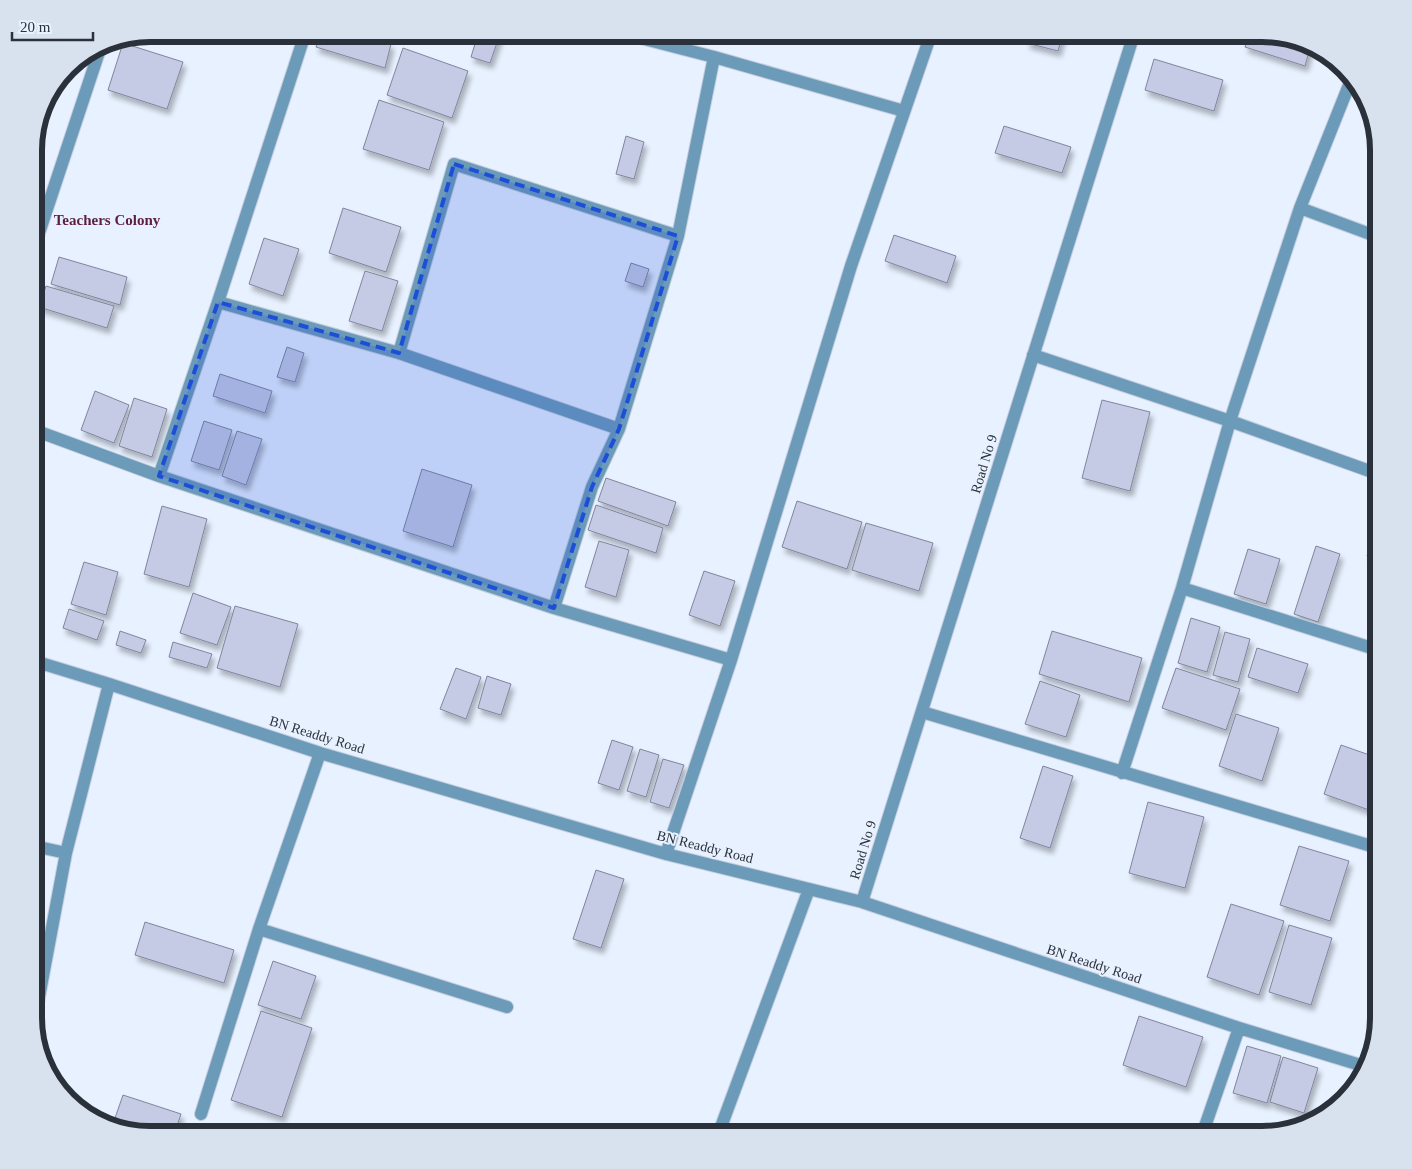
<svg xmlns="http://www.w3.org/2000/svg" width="1412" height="1169" font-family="Georgia,serif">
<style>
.building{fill:#c5cbe4;stroke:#80859d;filter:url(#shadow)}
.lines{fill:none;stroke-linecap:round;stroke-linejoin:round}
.minor-casing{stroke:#c5cedc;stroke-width:14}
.minor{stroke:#6c9ab9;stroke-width:12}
.marked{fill:#1d4ed8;fill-opacity:0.2;stroke:#1d4ed8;stroke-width:4;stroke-dasharray:10 6;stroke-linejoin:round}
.labels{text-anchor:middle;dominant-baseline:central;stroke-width:4;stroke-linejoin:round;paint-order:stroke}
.street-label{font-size:14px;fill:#2b313a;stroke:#e7f1ff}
.neighbourhood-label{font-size:15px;font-weight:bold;fill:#5d1e3f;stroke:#e7f1ff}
.rim{fill:none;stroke:#2b313a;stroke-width:6}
</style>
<defs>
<filter id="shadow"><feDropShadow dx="3" dy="5.5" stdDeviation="2.5" flood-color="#0004"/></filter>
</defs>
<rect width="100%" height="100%" fill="#e7f1ff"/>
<!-- building -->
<path class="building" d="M320 34H356L391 44 385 68 316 47Z
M478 34H500L490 63 471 57Z
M1029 34H1063L1058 51 1027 43Z
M1249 34 1272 36 1310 48 1305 66 1245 47Z
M123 43 183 62 167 109 108 90Z
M403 48 468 71 452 118 387 95Z
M1154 59 1223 80 1214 111 1145 90Z
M379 100 444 122 429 170 363 149Z
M1004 126 1071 147 1062 173 995 153Z
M626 136 644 142 634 179 616 174Z
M343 208 401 227 386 272 329 253Z
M894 235 956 256 947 283 885 261Z
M264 238 299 249 283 296 249 284Z
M59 257 127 277 120 305 51 284Z
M631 263 649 269 643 287 625 281Z
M365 271 398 281 382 331 349 321Z
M46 286 114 306 107 328 39 307Z
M287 347 304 353 295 382 277 377Z
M220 374 272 391 265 413 213 396Z
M95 391 129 405 114 443 81 430Z
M134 398 167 409 152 457 119 446Z
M1102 400 1150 412 1130 491 1082 478Z
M204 421 232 430 219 470 191 461Z
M237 431 262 439 246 485 222 476Z
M422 469 472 485 453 547 403 531Z
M606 478 676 502 668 526 598 501Z
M797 501 862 522 847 569 782 547Z
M596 505 663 528 656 553 588 530Z
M162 506 207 519 189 587 144 574Z
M866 523 933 543 919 591 852 570Z
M1378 525V560L1367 556Z
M599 541 629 550 616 597 585 587Z
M1316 546 1340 554 1318 622 1294 614Z
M1248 549 1280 559 1266 604 1234 594Z
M84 562 118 572 106 615 71 604Z
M704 571 735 581 720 626 689 615Z
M193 593 231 607 217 645 180 633Z
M235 606 298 624 280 687 217 668Z
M69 609 104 621 97 640 63 628Z
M1191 618 1220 627 1207 672 1178 663Z
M120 631 146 640 141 653 116 645Z
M1052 631 1142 658 1129 702 1039 674Z
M1225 632 1250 639 1238 682 1213 675Z
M173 642 212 654 207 668 169 657Z
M1257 648 1308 664 1298 693 1248 677Z
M456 668 481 677 466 719 440 709Z
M1176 668 1240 689 1226 730 1162 708Z
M487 676 511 684 501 715 478 708Z
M1040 681 1080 695 1066 737 1025 724Z
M1236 714 1279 728 1262 781 1219 766Z
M612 740 633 747 619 790 598 783Z
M1341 745 1378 758V783L1369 810 1324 794Z
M640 749 659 755 646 797 627 791Z
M663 759 684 765 669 808 650 802Z
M1043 766 1073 776 1050 848 1020 838Z
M1148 802 1204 817 1185 888 1129 873Z
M1299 846 1349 861 1330 921 1280 905Z
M596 870 624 879 601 948 573 939Z
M1231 904 1284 921 1259 995 1207 977Z
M145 922 234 950 224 983 135 955Z
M1289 925 1332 938 1311 1005 1269 992Z
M273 961 316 976 301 1019 258 1005Z
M261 1011 312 1028 282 1117 231 1100Z
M1139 1016 1203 1037 1186 1087 1123 1065Z
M1247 1046 1281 1056 1267 1103 1233 1093Z
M1283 1057 1318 1068 1304 1113 1270 1102Z
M1354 1076 1360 1078 1348 1096Z
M123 1095 181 1114 174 1135H156L114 1121Z"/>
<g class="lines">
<defs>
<path id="minor" d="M625 34 714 57 904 111
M1300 208 1378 237
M34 248 101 46
M218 302 399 353 619 429
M399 353 454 164 678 236
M1033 355 1230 421 1378 474
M34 430 159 476 554 608 731 660
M159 476 218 302 305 34
M1182 588 1378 650
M554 608 592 487 619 429 678 236 714 57
M34 661 109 684 320 753 666 854 862 902 1239 1028 1367 1067
M922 712 1378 848
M1122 773 1182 588 1230 421 1300 208 1351 80
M34 846 66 853
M666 854 731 660 851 266 931 34
M862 902 1134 34
M259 929 507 1007
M34 1024 66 853 109 684
M201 1114 259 929 320 753
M718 1135 809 889
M1202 1135 1239 1028"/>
</defs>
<!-- minor casing -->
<use href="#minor" class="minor-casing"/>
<!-- minor -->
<use href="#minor" class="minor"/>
</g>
<!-- marked area -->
<path class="marked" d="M454 164 678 236 619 429 592 487 554 608 159 476 218 302 399 353Z"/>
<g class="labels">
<!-- street labels -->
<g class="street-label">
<text transform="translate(984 464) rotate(-73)">Road No 9</text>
<text transform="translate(317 735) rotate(17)">BN Readdy Road</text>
<text transform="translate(705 847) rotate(14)">BN Readdy Road</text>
<text transform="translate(863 850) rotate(-73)">Road No 9</text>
<text transform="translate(1094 964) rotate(18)">BN Readdy Road</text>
</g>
<!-- neighbourhood labels -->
<g class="neighbourhood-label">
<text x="107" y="220">Teachers Colony</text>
</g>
</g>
<!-- crop -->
<path d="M0 0H1412V1169H0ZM150 42H1262A108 108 0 0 1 1370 150V1018A108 108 0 0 1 1262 1126H150A108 108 0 0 1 42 1018V150A108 108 0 0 1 150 42Z" fill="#d8e2ef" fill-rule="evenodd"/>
<path class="rim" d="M150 42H1262A108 108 0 0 1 1370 150V1018A108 108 0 0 1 1262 1126H150A108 108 0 0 1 42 1018V150A108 108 0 0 1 150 42Z"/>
<!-- scale -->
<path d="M12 32v8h81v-8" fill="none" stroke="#2b313a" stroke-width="2.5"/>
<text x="20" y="32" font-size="15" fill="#2b313a" stroke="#e7f1ff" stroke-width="4" paint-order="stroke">20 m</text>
</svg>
